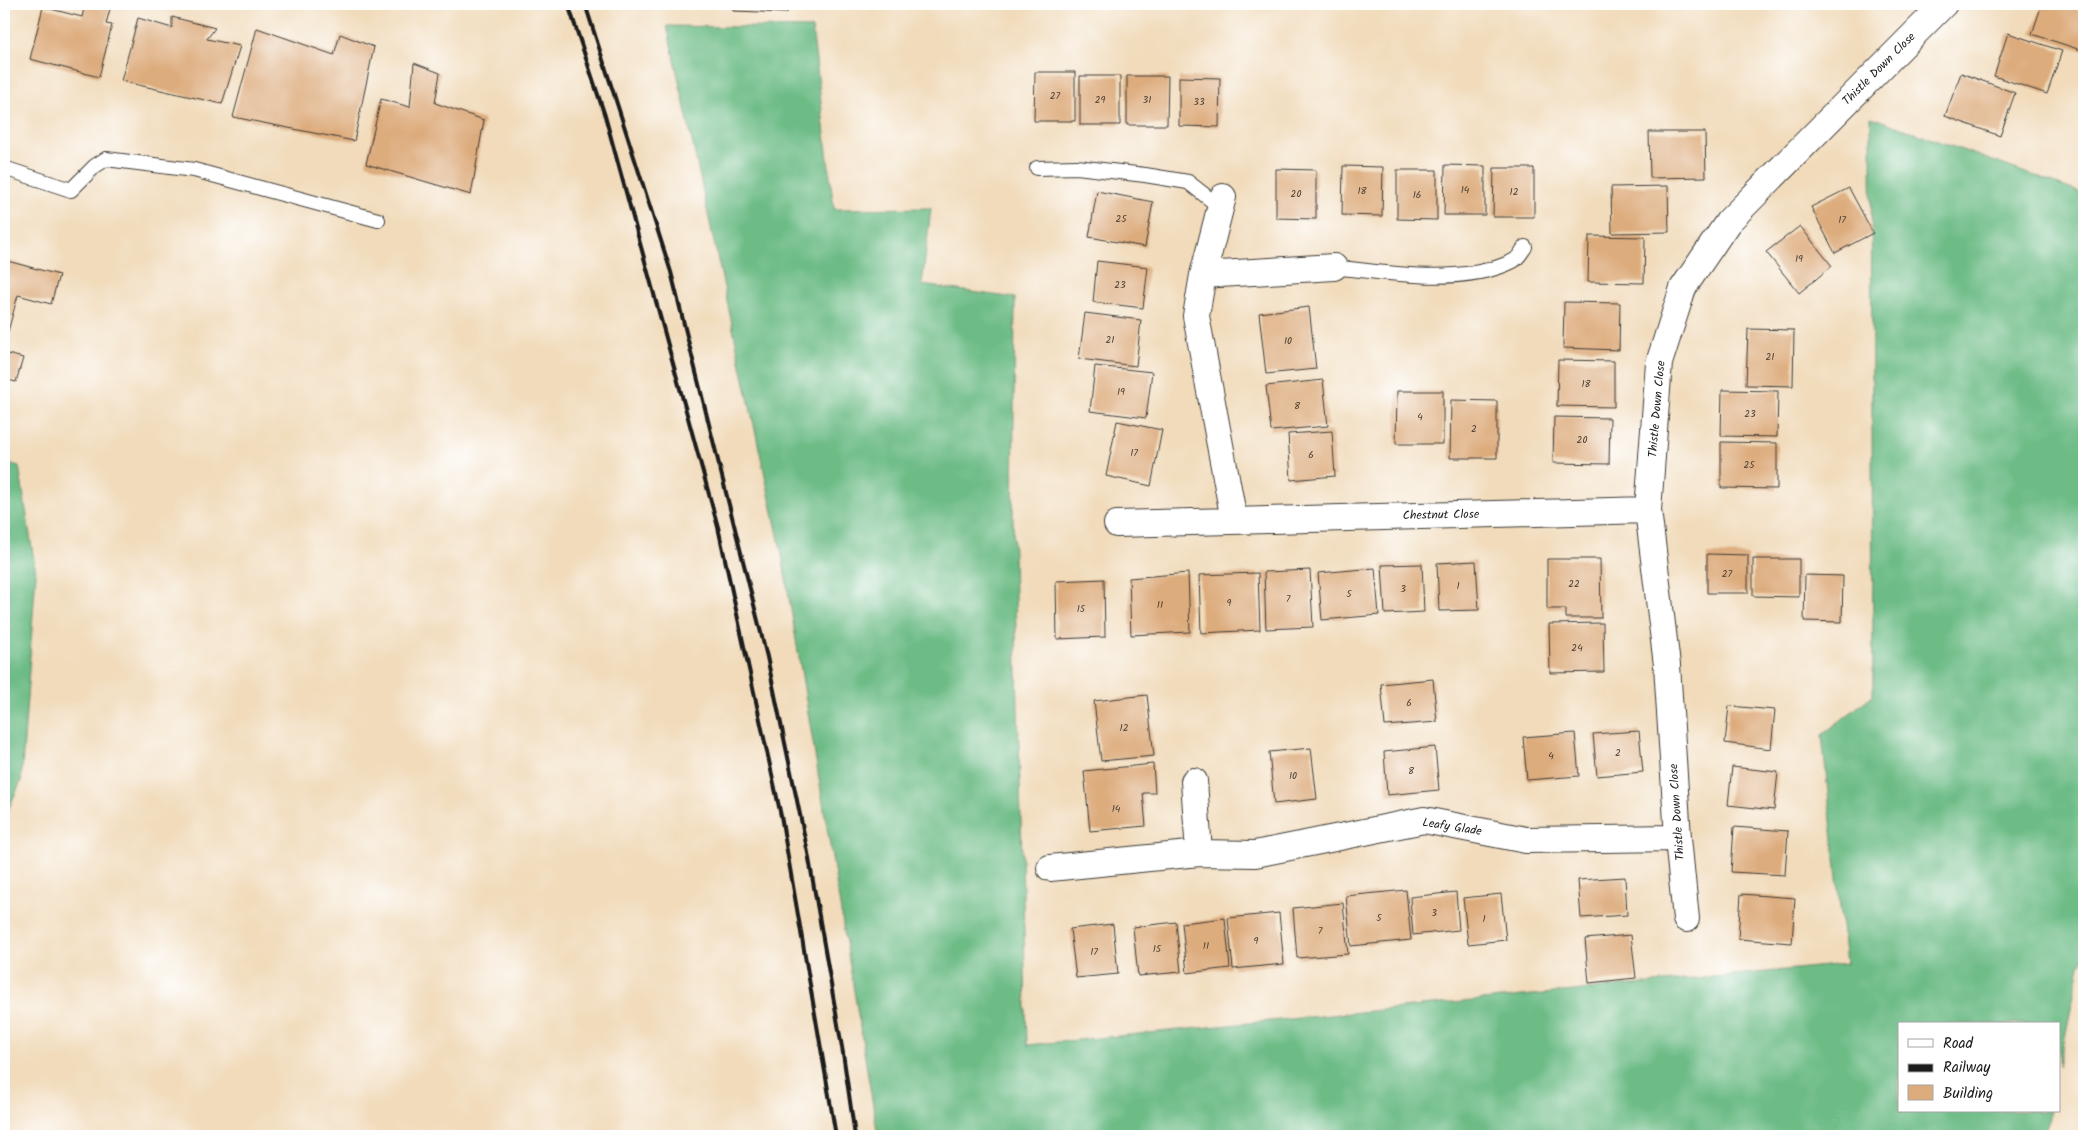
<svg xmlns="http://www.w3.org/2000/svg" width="2088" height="1140" font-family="Kalam,sans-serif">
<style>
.forest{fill:#6dbc86;stroke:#446c51}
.building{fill:#ddac7d}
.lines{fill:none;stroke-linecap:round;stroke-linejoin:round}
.lane-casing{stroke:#3c3934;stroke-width:16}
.street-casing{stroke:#3c3934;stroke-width:28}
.lane{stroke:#fff;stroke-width:14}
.street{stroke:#fff;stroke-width:26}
.rail{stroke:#1c1c1c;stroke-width:4}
.labels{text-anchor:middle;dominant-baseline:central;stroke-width:4;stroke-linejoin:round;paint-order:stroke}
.number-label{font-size:10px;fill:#4c4034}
.street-label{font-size:12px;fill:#1c1c1c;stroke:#fff}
</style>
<rect width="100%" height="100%" fill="#fff"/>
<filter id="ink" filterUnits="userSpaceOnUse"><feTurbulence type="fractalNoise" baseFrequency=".02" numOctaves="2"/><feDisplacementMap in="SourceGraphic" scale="10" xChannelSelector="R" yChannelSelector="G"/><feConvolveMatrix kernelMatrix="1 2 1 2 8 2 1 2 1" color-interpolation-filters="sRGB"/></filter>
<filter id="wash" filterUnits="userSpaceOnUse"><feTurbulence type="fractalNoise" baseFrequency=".0096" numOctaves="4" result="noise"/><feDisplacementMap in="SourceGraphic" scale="20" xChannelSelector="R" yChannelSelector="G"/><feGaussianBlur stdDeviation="1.12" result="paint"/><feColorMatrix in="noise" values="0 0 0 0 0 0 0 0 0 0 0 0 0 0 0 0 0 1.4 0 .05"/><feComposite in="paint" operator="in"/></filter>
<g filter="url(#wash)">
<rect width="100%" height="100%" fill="#f1dbbb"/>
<!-- forest -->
<path class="forest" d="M667 26 812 28 834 209 931 208 922 285 1015 298 1013 520 1027 1045 1846 964 1822 735 1873 695 1871 117 2084 194V957L2080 965 2059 1067V1024H1899V1111H2050L2047 1128 2052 1136H878L781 549Z
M4 462 19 466 36 573 21 781 4 819Z"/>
<g id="blocks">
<!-- building -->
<path class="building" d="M85 4 110 9 106 24 112 25 99 77 30 59 43 7 82 17Z
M733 4H787V13L733 11Z
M2042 4H2084V51L2032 34Z
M172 17 215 28 207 39 240 46 222 104 121 81 138 18 172 28Z
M257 28 334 55 340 34 374 47 354 141 233 117Z
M2008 33 2062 51 2047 94 1994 76Z
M414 63 440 73 435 103 484 120 471 195 366 164 381 99 410 107Z
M1035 72H1075V121H1034Z
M1961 73 2015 93 2000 136 1945 116Z
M1080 76H1120V125H1080Z
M1127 76H1168L1167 125H1127Z
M1179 77 1220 78 1219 127 1179 126Z
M1649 132H1705L1706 177 1650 178Z
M1445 165 1485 166V215H1444Z
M1343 166 1383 167 1382 216 1342 215Z
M1494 168H1534V217H1493Z
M1276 169 1316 170V219L1276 218Z
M1397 170H1437V220L1397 219Z
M1668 186 1669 232 1612 233 1611 187Z
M1849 188 1873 233 1835 253 1811 207Z
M1097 191 1153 202 1145 247 1089 237Z
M1800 226 1832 266 1799 293 1766 252Z
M1589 236 1645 237 1644 283 1588 282Z
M4 260 59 275 51 304 18 295 4 346Z
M1097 261 1148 267 1143 308 1093 302Z
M1564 302 1620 303 1619 350 1563 348Z
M1309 307 1316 369 1266 374 1259 313Z
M1085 313 1141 320 1136 366 1079 359Z
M1748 329 1794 330 1793 386 1746 385Z
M4 353 23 358 16 382 4 379Z
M1558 360 1614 361V407L1557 406Z
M1095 366 1152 372 1146 418 1090 411Z
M1323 380 1328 426 1271 431 1266 386Z
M1722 390 1778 391 1777 437 1721 436Z
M1397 391H1443V444H1396Z
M1451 400 1497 401V458H1450Z
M1554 417 1610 418 1609 464 1553 463Z
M1117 421 1162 430 1151 486 1106 476Z
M1332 431 1335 476 1291 480 1288 434Z
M1721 442 1777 443V489L1721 488Z
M1707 554 1748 555V593H1707Z
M1547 559H1600L1601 618H1566V609H1547Z
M1753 559H1799V597L1753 596Z
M1476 561 1479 610 1439 611 1437 563Z
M1422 564 1424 612 1385 614 1382 565Z
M1375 568 1379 615 1322 620 1318 573Z
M1310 570 1313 627 1266 629 1264 572Z
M1188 573 1190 632 1131 635 1129 578Z
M1258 573 1260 630 1201 633 1199 575Z
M1805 575 1843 576 1842 622 1804 621Z
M1104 579 1105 637 1057 639 1056 581Z
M1603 623 1604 672 1550 673 1549 624Z
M1433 679 1437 722 1385 726 1381 684Z
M1147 695 1154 756 1101 761 1094 701Z
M1729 706 1775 710 1771 749 1725 743Z
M1639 731 1643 772 1597 776 1593 734Z
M1575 733 1579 776 1527 780 1523 737Z
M1435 747 1439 790 1387 795 1384 752Z
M1311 748 1317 799 1274 804 1269 752Z
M1153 764 1155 793H1143L1146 826 1090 831 1084 771Z
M1732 767 1778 772 1774 810 1728 805Z
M1734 827 1788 831 1785 875 1731 872Z
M1625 877 1627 915 1581 918 1578 880Z
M1406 890 1411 940 1351 946 1346 896Z
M1456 892 1459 930 1413 935 1410 897Z
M1501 894 1506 940 1468 944 1463 898Z
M1741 894 1795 898 1792 943 1738 939Z
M1343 903 1348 954 1297 958 1293 908Z
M1279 913 1284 964 1233 969 1228 918Z
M1225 918 1230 968 1187 973 1182 923Z
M1176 922 1181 972 1138 976 1133 927Z
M1113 924 1118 974 1076 978 1070 929Z
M1631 935 1636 978 1589 983 1585 939Z"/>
</g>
</g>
<g filter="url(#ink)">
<use href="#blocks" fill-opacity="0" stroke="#3c3934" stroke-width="1"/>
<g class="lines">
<defs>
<path id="lane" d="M4 168 71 190 95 166 106 159 194 170 378 220
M1037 168 1077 167 1145 175 1188 182 1220 207
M1334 267C1387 273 1464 286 1513 261 1518 259 1522 251 1525 247"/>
<path id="street" d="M1223 197 1203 275 1196 316 1234 520
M1203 275 1334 267
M1117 524 1648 510
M1194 781 1199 853
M1050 868 1199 853 1255 854 1424 820 1526 840 1678 838
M1686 919 1678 838 1667 665 1648 510 1659 363 1683 288 1728 222 1944 4"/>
</defs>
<!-- lane casing -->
<use href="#lane" class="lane-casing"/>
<!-- street casing -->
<use href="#street" class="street-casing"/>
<!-- lane -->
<use href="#lane" class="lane"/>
<!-- street -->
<use href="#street" class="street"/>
<!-- rail -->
<path class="rail" d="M568 4 605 116 718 527 781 816 836 1136
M585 4 671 272 767 657 808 853 843 1053 855 1136"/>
</g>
</g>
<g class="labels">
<!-- number labels -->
<g class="number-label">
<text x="1055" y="96">27</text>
<text x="1100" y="100">29</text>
<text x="1147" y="100">31</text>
<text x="1199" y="102">33</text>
<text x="1465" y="190">14</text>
<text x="1362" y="191">18</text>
<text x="1514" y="192">12</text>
<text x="1296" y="194">20</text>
<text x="1417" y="195">16</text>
<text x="1121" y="219">25</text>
<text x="1842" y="220">17</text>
<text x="1799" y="259">19</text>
<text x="1120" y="285">23</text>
<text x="1110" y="340">21</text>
<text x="1288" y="341">10</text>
<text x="1770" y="357">21</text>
<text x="1586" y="384">18</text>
<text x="1121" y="392">19</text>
<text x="1297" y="406">8</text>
<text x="1750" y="414">23</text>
<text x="1420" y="417">4</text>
<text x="1474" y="429">2</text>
<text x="1582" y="440">20</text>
<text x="1134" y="453">17</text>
<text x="1311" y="455">6</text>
<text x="1749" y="465">25</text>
<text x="1727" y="574">27</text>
<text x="1574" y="584">22</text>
<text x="1458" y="586">1</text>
<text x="1403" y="589">3</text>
<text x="1349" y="594">5</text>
<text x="1288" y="599">7</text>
<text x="1229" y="603">9</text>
<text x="1160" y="605">11</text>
<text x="1081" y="609">15</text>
<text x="1577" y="648">24</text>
<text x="1409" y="703">6</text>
<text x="1124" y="728">12</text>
<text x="1618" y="753">2</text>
<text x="1551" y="756">4</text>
<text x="1411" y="771">8</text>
<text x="1293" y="776">10</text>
<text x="1116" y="809">14</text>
<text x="1434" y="913">3</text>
<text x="1379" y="918">5</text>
<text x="1484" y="919">1</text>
<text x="1320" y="931">7</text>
<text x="1256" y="941">9</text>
<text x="1206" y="946">11</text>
<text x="1157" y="949">15</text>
<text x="1094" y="952">17</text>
</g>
<!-- street labels -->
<g class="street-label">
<text transform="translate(1879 69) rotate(-45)">Thistle Down Close</text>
<text transform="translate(1657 409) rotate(-85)">Thistle Down Close</text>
<text transform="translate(1441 515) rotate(-1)">Chestnut Close</text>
<text transform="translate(1677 812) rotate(-94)">Thistle Down Close</text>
<text transform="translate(1452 827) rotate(9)">Leafy Glade</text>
</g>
</g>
<!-- margin -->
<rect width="2088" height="1140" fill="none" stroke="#fff" stroke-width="20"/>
<!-- legend -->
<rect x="1898" y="1022" width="162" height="90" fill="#ffffff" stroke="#a4a4a4"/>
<rect x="1908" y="1039" width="25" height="8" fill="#ffffff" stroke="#a4a4a4"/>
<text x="1943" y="1048" font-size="15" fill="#1c1c1c">Road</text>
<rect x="1908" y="1064" width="25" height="8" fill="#1c1c1c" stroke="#a4a4a4"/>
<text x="1943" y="1072" font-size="15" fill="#1c1c1c">Railway</text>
<rect x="1908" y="1085" width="25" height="15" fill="#ddac7d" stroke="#a4a4a4"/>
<text x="1943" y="1098" font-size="15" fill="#1c1c1c">Building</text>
</svg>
